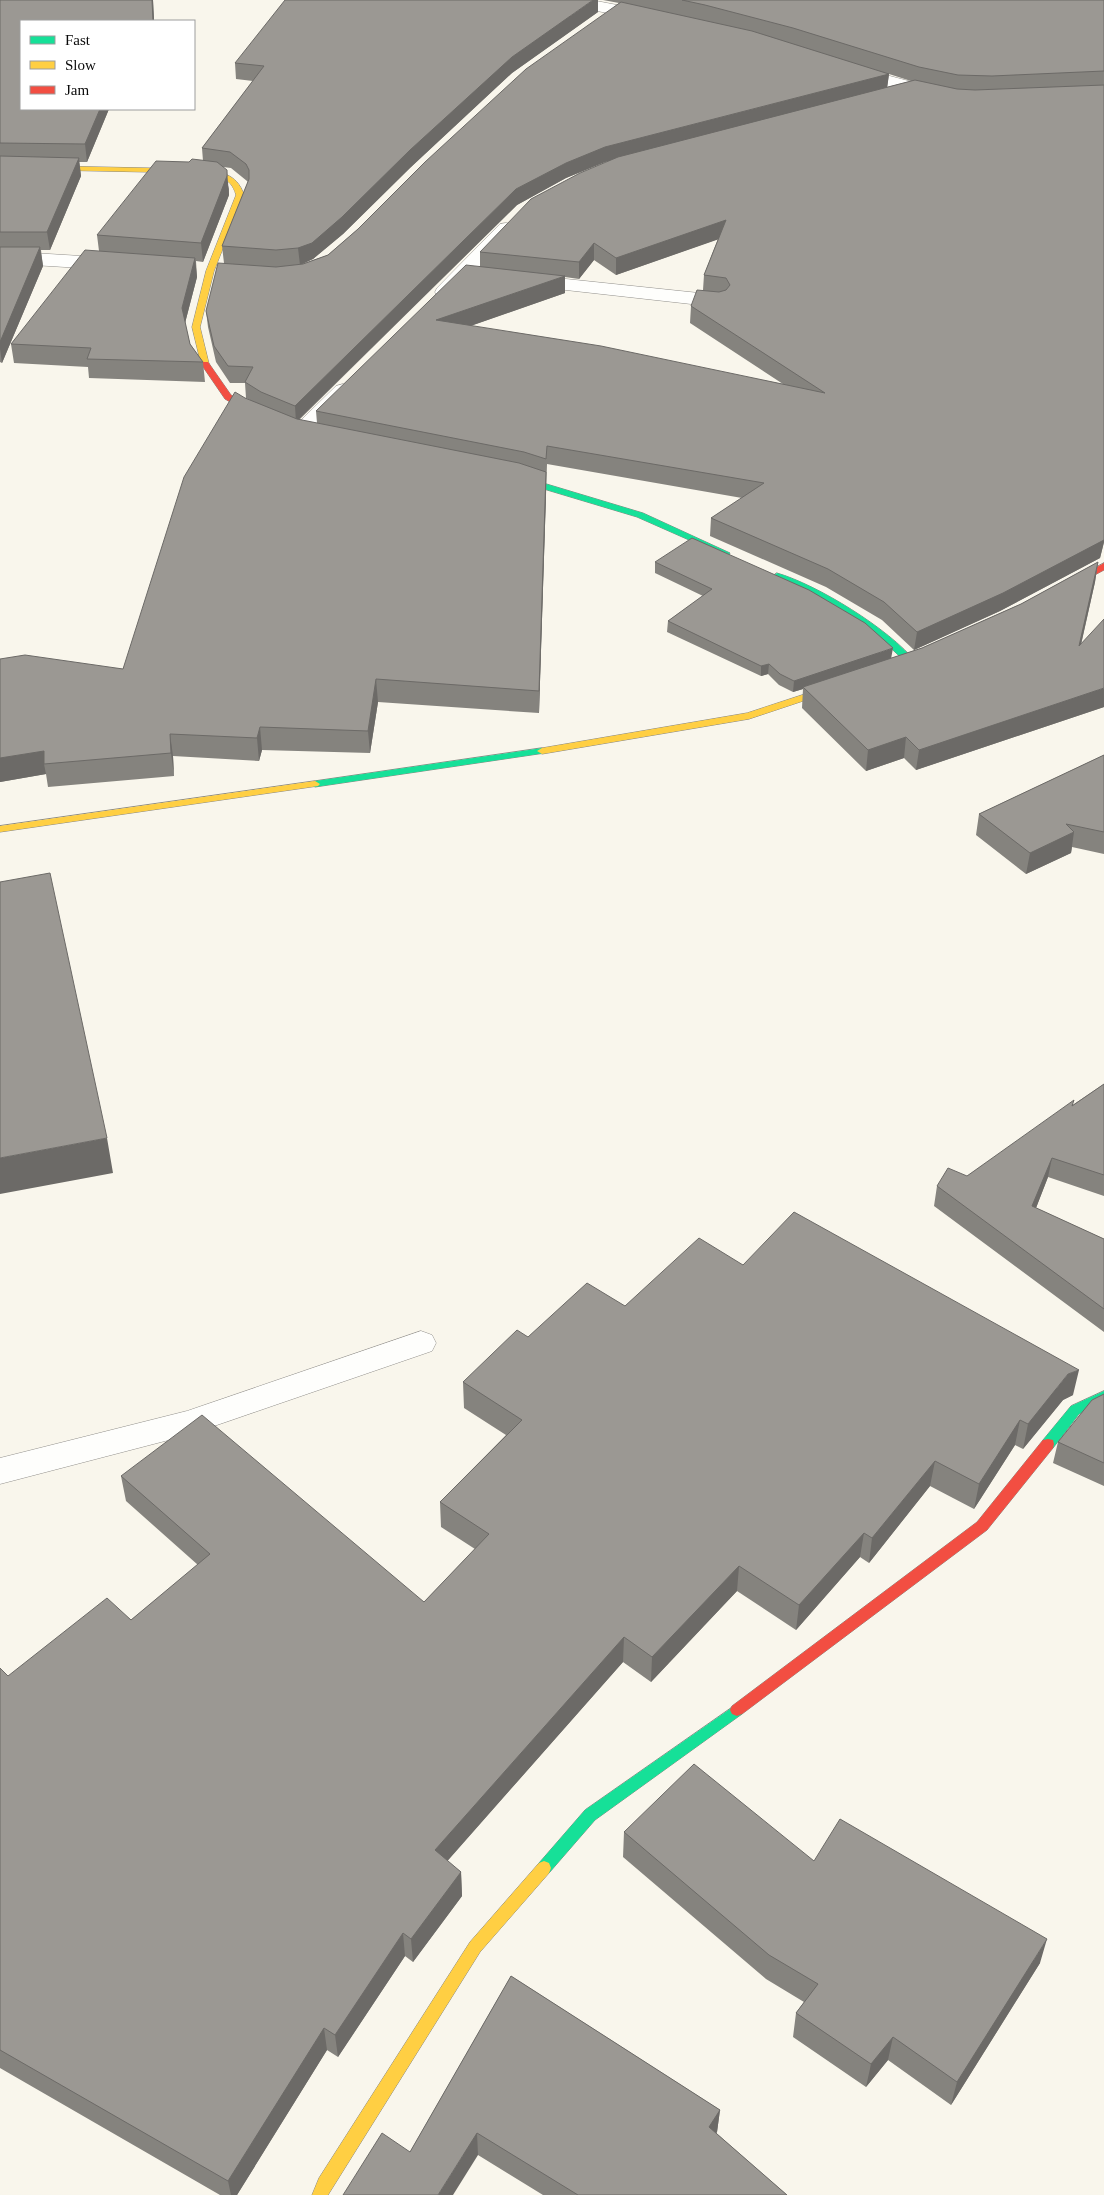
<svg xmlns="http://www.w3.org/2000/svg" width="1104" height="2195" font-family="Georgia,serif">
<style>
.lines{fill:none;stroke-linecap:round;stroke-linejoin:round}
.street-casing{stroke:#92908c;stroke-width:1}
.fast-casing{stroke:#888782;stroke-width:1}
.slow-casing{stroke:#888782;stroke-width:1}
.jam-casing{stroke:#888782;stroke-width:1}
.street{fill:#fefefc;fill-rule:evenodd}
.fast{fill:#16e098;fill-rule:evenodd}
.slow{fill:#ffcf43;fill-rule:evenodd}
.jam{fill:#f24e42;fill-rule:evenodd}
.wall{fill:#85837e;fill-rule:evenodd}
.shaded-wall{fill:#6c6a67}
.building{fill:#9b9893;stroke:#6c6a67}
</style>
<rect width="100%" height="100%" fill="#f9f6ec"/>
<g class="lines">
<defs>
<path id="street" d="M558 0H591L649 11 655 13 657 16 655 19 649 21 566 5 560 3Z
M852 66 939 89 941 93 939 97C919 101 867 81 846 75L844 71 846 67Z
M506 223 512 224 515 228 512 232 451 296 444 298 437 296 435 292 437 288 500 224Z
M0 251 114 258 121 260 123 264 121 268 114 270 0 263Z
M528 275 718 295 725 297 728 301 725 305 718 307 521 285 519 281 521 277Z
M343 384 350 386 353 390 350 394 306 437 299 439 292 437 289 433 292 429 336 386Z
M421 1331 432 1335 436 1343 432 1351 188 1435 0 1484V1458L187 1411Z"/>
<path id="fast" d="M510 473 643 513 730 553 729 555H723L637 517 507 478V474Z
M777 573C818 585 889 629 916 662L911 665 908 664 870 629 814 596 774 578 773 576Z
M542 748 547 751 545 753 315 787 310 784 315 781Z
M1104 1391V1402L1079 1414 1053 1448 1048 1449 1043 1448 1042 1444 1043 1440 1071 1406Z
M737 1704 742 1706 744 1710 742 1714 595 1820 549 1873 544 1875 539 1873 537 1868 539 1863 585 1810Z"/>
<path id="slow" d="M0 165 198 169C219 171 237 173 244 195L214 271 200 327 209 364 208 366 201 364 192 327 206 271 236 195C231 176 216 175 198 173L0 169Z
M839 683 844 686 842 688 749 719 542 754 537 751 542 748 747 713Z
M315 781 320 784 318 786 0 832V826Z
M544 1861 549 1863 551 1868 549 1873 480 1952 328 2195H312L319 2178 470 1942 539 1863Z"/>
<path id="jam" d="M202 362H208L231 395 265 415V419H259L225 399 201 364Z
M1104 563V570L1067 590H1061L1059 588Z
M1048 1439 1053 1440 1054 1444 1053 1448 987 1530 742 1714 737 1716 732 1714 730 1710 732 1706 977 1522 1043 1440Z"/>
</defs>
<!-- street casing -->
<use href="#street" class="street-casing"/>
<!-- fast casing -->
<use href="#fast" class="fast-casing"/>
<!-- slow casing -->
<use href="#slow" class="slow-casing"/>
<!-- jam casing -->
<use href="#jam" class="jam-casing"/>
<!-- street -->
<use href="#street" class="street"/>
<!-- fast -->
<use href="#fast" class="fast"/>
<!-- slow -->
<use href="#slow" class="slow"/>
<!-- jam -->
<use href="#jam" class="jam"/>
</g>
<!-- wall -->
<path class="wall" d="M0 0H153L154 21H21V109H109L87 162H79L81 176 50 250H41L43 266 2 363 0 362Z
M603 0H1104V542L1100 558 1000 611 914 650 882 620 826 587 710 536 711 518 742 498 547 464 539 713 378 702 370 753 262 750 259 761 173 756 174 776 48 787 46 774 0 782V659L123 669 245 398 250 400 246 398 245 383H230L216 362 208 327 206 311 224 263 222 246 248 182 247 181 231 168 223 167 229 189V195L203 262 196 261 197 277 185 323 190 344 203 362 205 382 89 378 88 367 14 363 11 344 99 251 97 235 189 162 203 161 202 148 253 81 236 79 235 63 598 12 512 73 411 167 343 234 313 259 302 264 328 255 619 3ZM889 74 911 81 887 87ZM609 161 480 252V266L316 411 317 423 299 420 517 205 566 178 605 162ZM718 239 704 275 703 290 691 306 690 323 783 384 470 326 565 293V277L579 279 594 260 616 275Z
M655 562 892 658 922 648 1021 604 1098 562 1095 582 1081 645 1104 707 916 770 904 758 866 771 802 708 803 689 793 692 779 685 768 674 761 676 667 632 668 621 703 596 655 573Z
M1104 755V854L1072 847 1071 853 1026 874 976 835 979 814Z
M1104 1084V1196L1048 1177 1036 1208 1104 1239V1332L934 1206 937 1186 967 1176Z
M743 1265 1073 1395 1063 1400 1023 1449 1015 1445 974 1509 930 1486 869 1563 860 1557 796 1630 737 1591 651 1682 623 1662 447 1861 461 1872 462 1896 413 1962 405 1956 338 2057 327 2050 237 2195H220L0 2068V1668L8 1676 131 1620 198 1565 126 1501 121 1476 424 1602 475 1549 441 1527 440 1502 506 1435 464 1408 463 1382 528 1337 625 1306Z
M1104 1394V1486L1053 1463 1058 1442Z
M624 1832 814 1861 1040 1963 951 2105 888 2060 866 2087 793 2037 796 2013 804 2002 766 1979 623 1857Z
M511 1976 720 2110 717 2132 716 2133 787 2195H543L478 2155 410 2152Z"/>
<!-- shaded-wall -->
<path class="shaded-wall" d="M152 0H153L154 21H153Z
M593 0H598V12L512 73 411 167 343 234 313 259 300 265 298 248 410 150 512 57Z
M889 74 887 89 605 162 566 178 517 205 296 422 295 406 516 189 566 163 605 147Z
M100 109H109L87 162 85 144Z
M79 158 81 176 50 250 47 232Z
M227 170 229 195 203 262 201 243Z
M726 220 725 237 616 275V258Z
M594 243V260L579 279V262Z
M40 247 43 266 2 363 0 349V342Z
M195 258 197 277 184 327 182 308Z
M565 276V293L436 338V320Z
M546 472V494L539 713V691Z
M1104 538V542L1100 558 1000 611 914 650 917 632Z
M1098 562 1095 582 1076 666 1079 646Z
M893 648 891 659 803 687V689L793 692 794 681Z
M769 664 768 674 761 676V666Z
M376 679 378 702 370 753 368 731Z
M1104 688V707L916 770 919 750Z
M260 727 262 750 259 761 257 738Z
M170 734 173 756 174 776 171 753Z
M906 737 904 758 866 771 868 750Z
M44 751V764L46 774 0 782V758Z
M1074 832 1071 853 1026 874 1030 853Z
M107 1138 113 1173 0 1194V1158Z
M1052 1158 1048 1177 1029 1226 1032 1206Z
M1079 1370 1073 1395 1063 1400 1023 1449 1028 1424 1068 1374Z
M1020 1420 1015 1445 974 1509 979 1484Z
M935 1461 930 1486 869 1563 872 1538Z
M864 1533 860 1557 796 1630 799 1605Z
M739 1566 737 1591 651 1682 652 1657Z
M624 1637 623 1662 436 1874 435 1850Z
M461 1872 462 1896 413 1962 411 1939Z
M403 1933 405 1956 338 2057 335 2035Z
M1047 1939 1040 1963 951 2105 957 2082Z
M324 2028 327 2050 237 2195H231L228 2181Z
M893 2037 888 2060 866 2087 871 2064Z
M720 2110 717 2132 707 2149 709 2127Z
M477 2133 478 2155 453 2195H438Z"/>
<!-- building -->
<path class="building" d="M0 0H152L153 21H21V109H100L85 144 0 143Z
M285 0H593L512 57 410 150 342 217 312 243 298 248 276 250 222 246 249 179V170L246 164 230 152 202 148 264 66 235 63Z
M682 0H1104V71L992 76 958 75 919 67 793 28 705 5Z
M621 2 752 31 889 74 605 147 566 163 516 189 295 406 261 392 245 382 253 367 228 366 214 346 206 311 218 263 276 267 303 264 328 255 358 229 425 162 526 69Z
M915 80 957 89 975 90 1104 85V540L1003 593 917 632 884 602 828 569 711 518 764 483 547 446 546 459 524 452 316 411 466 265 565 276 436 320 601 346 825 393 691 306 697 290 719 292 726 290 730 285 726 278 704 275 726 220 616 258 594 243 579 262 480 252 531 199 580 173 618 157Z
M0 156 79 158 47 232H0Z
M192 159 217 162 227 170V176L201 243 97 235 156 161 189 162Z
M0 247H40L0 342Z
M85 250 195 258 182 308 190 344 203 362 87 359 91 348 11 344Z
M235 392 245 398 297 419 519 463 546 472 539 691 376 679 368 731 260 727 257 738 170 734 171 753 44 764V751L0 758V659L25 655 123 669 184 477Z
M692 538 809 590 865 623 893 648 794 681 780 674 769 664 761 666 668 621 712 589 655 562Z
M1098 562 1079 646 1104 619V688L919 750 906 737 868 750 803 687 922 648 1021 604Z
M1104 755V832L1066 824 1074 832 1030 853 979 814Z
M50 873 107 1138 0 1158V882Z
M1104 1084V1175L1052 1158 1032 1206 1104 1239V1309L937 1186 948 1168 967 1176 1074 1100 1072 1106Z
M794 1212 1079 1370 1068 1374 1028 1424 1020 1420 979 1484 935 1461 872 1538 864 1533 799 1605 739 1566 652 1657 624 1637 435 1850 461 1872 411 1939 403 1933 335 2035 324 2028 228 2181 0 2050V1668L8 1676 107 1598 131 1620 210 1554 121 1476 202 1415 424 1602 489 1534 440 1502 522 1420 463 1382 517 1330 528 1337 587 1283 625 1306 699 1238 743 1265Z
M1104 1394V1463L1058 1442 1092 1400Z
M694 1764 814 1861 840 1819 1047 1939 957 2082 893 2037 871 2064 796 2013 818 1984 769 1955 624 1832Z
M511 1976 720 2110 709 2127 787 2195H578L477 2133 438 2195H343L382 2133 410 2152Z"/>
<!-- legend -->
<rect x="20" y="20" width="175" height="90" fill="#ffffff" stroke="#9d9d9d"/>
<rect x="30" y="36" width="25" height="8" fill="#16e098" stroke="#9d9d9d"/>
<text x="65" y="45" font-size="15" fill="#0a0a0a">Fast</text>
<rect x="30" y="61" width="25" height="8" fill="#ffcf43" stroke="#9d9d9d"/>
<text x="65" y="70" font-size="15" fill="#0a0a0a">Slow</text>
<rect x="30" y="86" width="25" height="8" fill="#f24e42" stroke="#9d9d9d"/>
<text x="65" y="95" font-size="15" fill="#0a0a0a">Jam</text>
</svg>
